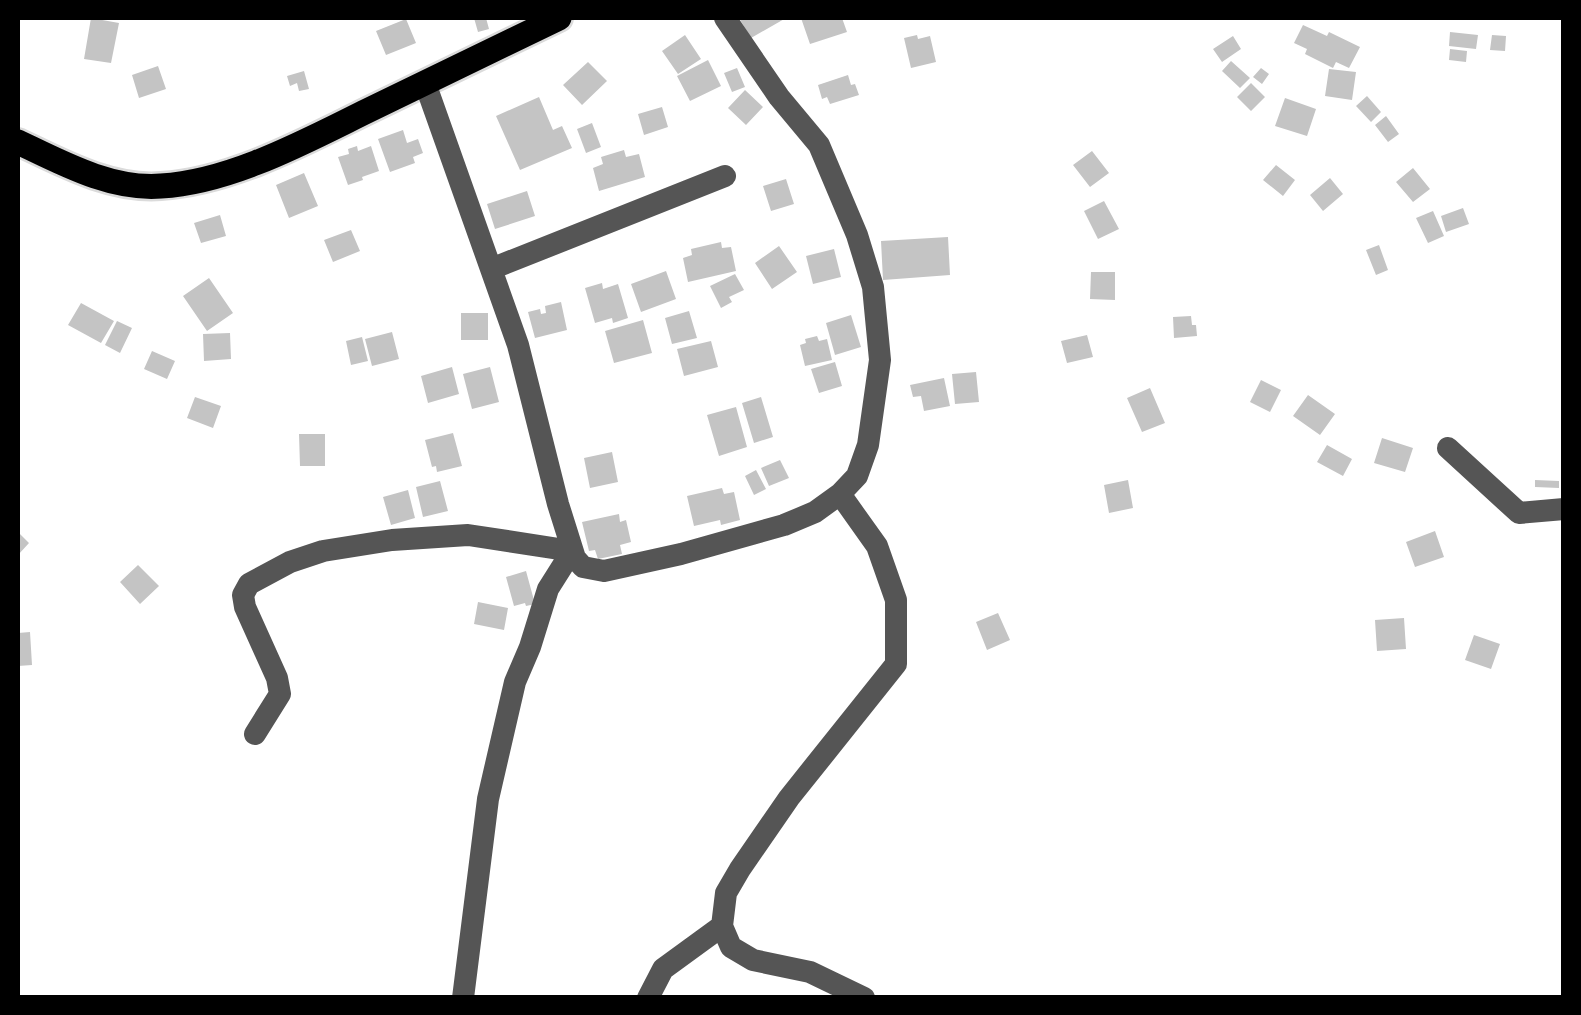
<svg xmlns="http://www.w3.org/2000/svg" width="1581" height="1015" font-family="Rubik,sans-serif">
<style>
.building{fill:#c4c4c4}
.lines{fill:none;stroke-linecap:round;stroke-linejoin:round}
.major-casing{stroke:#dbdbdb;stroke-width:30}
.minor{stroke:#555;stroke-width:22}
.major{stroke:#000;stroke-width:25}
</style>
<rect width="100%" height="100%" fill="#fff"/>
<!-- building -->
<path class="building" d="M91 18 119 23 111 63 84 59Z
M474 18H486L489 29 478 32Z
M739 18H786L751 38Z
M801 18H842L847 32 810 44Z
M406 19 416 43 386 55 376 31Z
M1303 25 1327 36 1329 32 1360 47 1349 68 1336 62 1333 68 1305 54 1307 49 1294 43Z
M1450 32 1478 35 1476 49 1449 46Z
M685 35 701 59 678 74 662 51Z
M917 35 918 39 930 36 936 62 911 68 904 38Z
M1492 35 1506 36 1505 51 1490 50Z
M1233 36 1241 49 1222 62 1213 49Z
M1450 49 1467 51 1466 62 1449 60Z
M708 60 721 86 690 101 677 76Z
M1231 61 1250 78 1240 88 1222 71Z
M588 62 607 81 582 105 563 85Z
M158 66 166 89 139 98 132 75Z
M737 68 745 87 732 92 724 73Z
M1261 68 1269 74 1262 84 1253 77Z
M1329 69 1356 72 1352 100 1325 96Z
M304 71 309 89 299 91 297 83 290 86 287 76Z
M848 75 851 85 855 84 859 95 830 104 827 97 822 99 818 85Z
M1251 83 1265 97 1251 111 1237 97Z
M745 90 763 107 746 125 728 108Z
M1367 96 1381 112 1371 122 1356 106Z
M539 97 553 130 562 126 572 148 520 170 496 116Z
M1285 98 1316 109 1307 136 1275 126Z
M662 107 668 127 644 135 638 114Z
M1386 116 1399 134 1388 142 1375 125Z
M592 123 601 147 586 153 577 129Z
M403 130 407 143 418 139 423 153 413 157 415 163 390 172 378 139Z
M357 146 358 151 371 146 379 171 362 177 363 180 348 185 338 157 349 154 348 149Z
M624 150 626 157 639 154 645 177 599 191 593 168 603 164 601 157Z
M1092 151 1109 173 1090 187 1073 165Z
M1276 165 1295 180 1283 196 1263 180Z
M1413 168 1430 189 1413 202 1396 182Z
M304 173 318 206 289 218 276 185Z
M1330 178 1343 194 1323 211 1310 195Z
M786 179 794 204 771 211 763 186Z
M527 191 535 216 495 229 487 204Z
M1104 201 1119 229 1098 239 1084 211Z
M1463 208 1469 224 1446 232 1441 216Z
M1433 211 1444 236 1428 243 1416 218Z
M220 215 226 236 201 243 194 223Z
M351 230 360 251 333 262 324 240Z
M948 237 950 275 883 280 881 241Z
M721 242 722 248 731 247 736 271 688 282 683 258 692 255 691 249Z
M1379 245 1388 270 1376 275 1366 250Z
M779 246 797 272 772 289 755 263Z
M834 249 841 277 813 284 806 256Z
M666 271 676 299 641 312 631 284Z
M1091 272H1115V300L1090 299Z
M735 274 744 290 729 297 732 302 721 308 710 286Z
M209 278 233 313 207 331 183 296Z
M602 283 603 289 618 284 628 318 613 323 612 318 595 323 585 288Z
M561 302 567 330 535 338 528 312 540 309 541 314 546 313 545 306Z
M81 303 114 321 101 343 68 325Z
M689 311 697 338 672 344 665 318Z
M461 313H488V340H461Z
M851 315 861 347 835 355 826 323Z
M1191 316 1192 325H1196L1197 336 1174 338 1173 317Z
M643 320 652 353 614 363 605 331Z
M117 321 132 328 120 353 105 345Z
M392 332 399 359 372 366 365 339Z
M230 333 231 359 204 361 203 334Z
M1087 335 1093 357 1067 363 1061 341Z
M817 336 819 341 827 339 832 360 805 366 800 345 806 343 805 339Z
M362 337 368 361 351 365 346 341Z
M711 341 718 367 684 376 677 349Z
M152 351 175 361 167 379 144 369Z
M835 362 842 386 819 393 811 369Z
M452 367 459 394 428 403 421 376Z
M490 367 499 402 472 409 463 374Z
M976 372 979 402 955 404 952 374Z
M944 378 950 406 924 411 921 396 913 397 910 385Z
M1261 380 1281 390 1270 412 1250 402Z
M1150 388 1165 423 1142 432 1127 398Z
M1308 395 1335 414 1320 435 1293 416Z
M195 397 221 406 213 428 187 418Z
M761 397 773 437 754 443 742 403Z
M736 407 747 447 719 456 707 415Z
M453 433 462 466 437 472 436 466 432 467 425 440Z
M299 434H325V466H300Z
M1382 438 1413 448 1405 472 1374 463Z
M1327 445 1352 459 1343 476 1317 462Z
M612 452 618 482 590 488 584 458Z
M780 460 789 478 769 486 761 468Z
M756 470 766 489 754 495 745 476Z
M1128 480 1133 508 1109 513 1104 485Z
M1535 480 1559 481V488L1535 487Z
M440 481 448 511 423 517 416 487Z
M722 488 724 494 734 492 740 520 721 525 720 520 694 526 687 496Z
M408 490 415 518 391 525 383 497Z
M619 514 620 522 626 520 631 542 620 545 622 554 598 559 595 550 589 551 582 522Z
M1435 531 1444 557 1415 567 1406 542Z
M18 532 29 543 18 555Z
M138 565 159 586 140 604 120 582Z
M526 571 535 604 526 606 525 603 514 606 506 577Z
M478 602 508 608 504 630 474 624Z
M998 613 1010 640 987 650 976 622Z
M1404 618 1406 649 1377 651 1375 620Z
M30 632 32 665 18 666V633Z
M1474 635 1500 644 1491 669 1465 660Z"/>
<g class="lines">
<defs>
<path id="major" d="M18 142C62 163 111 190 161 186 231 182 306 141 367 111 431 80 495 49 559 18"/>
</defs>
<!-- major casing -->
<use href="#major" class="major-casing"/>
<!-- minor -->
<path class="minor" d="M425 83 518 345 558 504 575 558 583 567 604 571 681 554 784 525 815 512 840 494 857 476 868 445 880 360 873 287 857 235 819 145 779 97 725 18
M491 269 725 176
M1448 448 1519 513 1564 509
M840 494 877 546 896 600V664L789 798 740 869 726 893 722 926 731 947 753 960 810 972 864 998
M255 734 280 694 277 678 245 607 243 595 249 584 290 562 323 551 392 540 468 535 572 551 548 589 530 647 515 682 488 799 463 998
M648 998 663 969 722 926"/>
<!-- major -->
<use href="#major" class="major"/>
</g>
<!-- border -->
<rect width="1581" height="1015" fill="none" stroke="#000000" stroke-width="40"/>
</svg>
